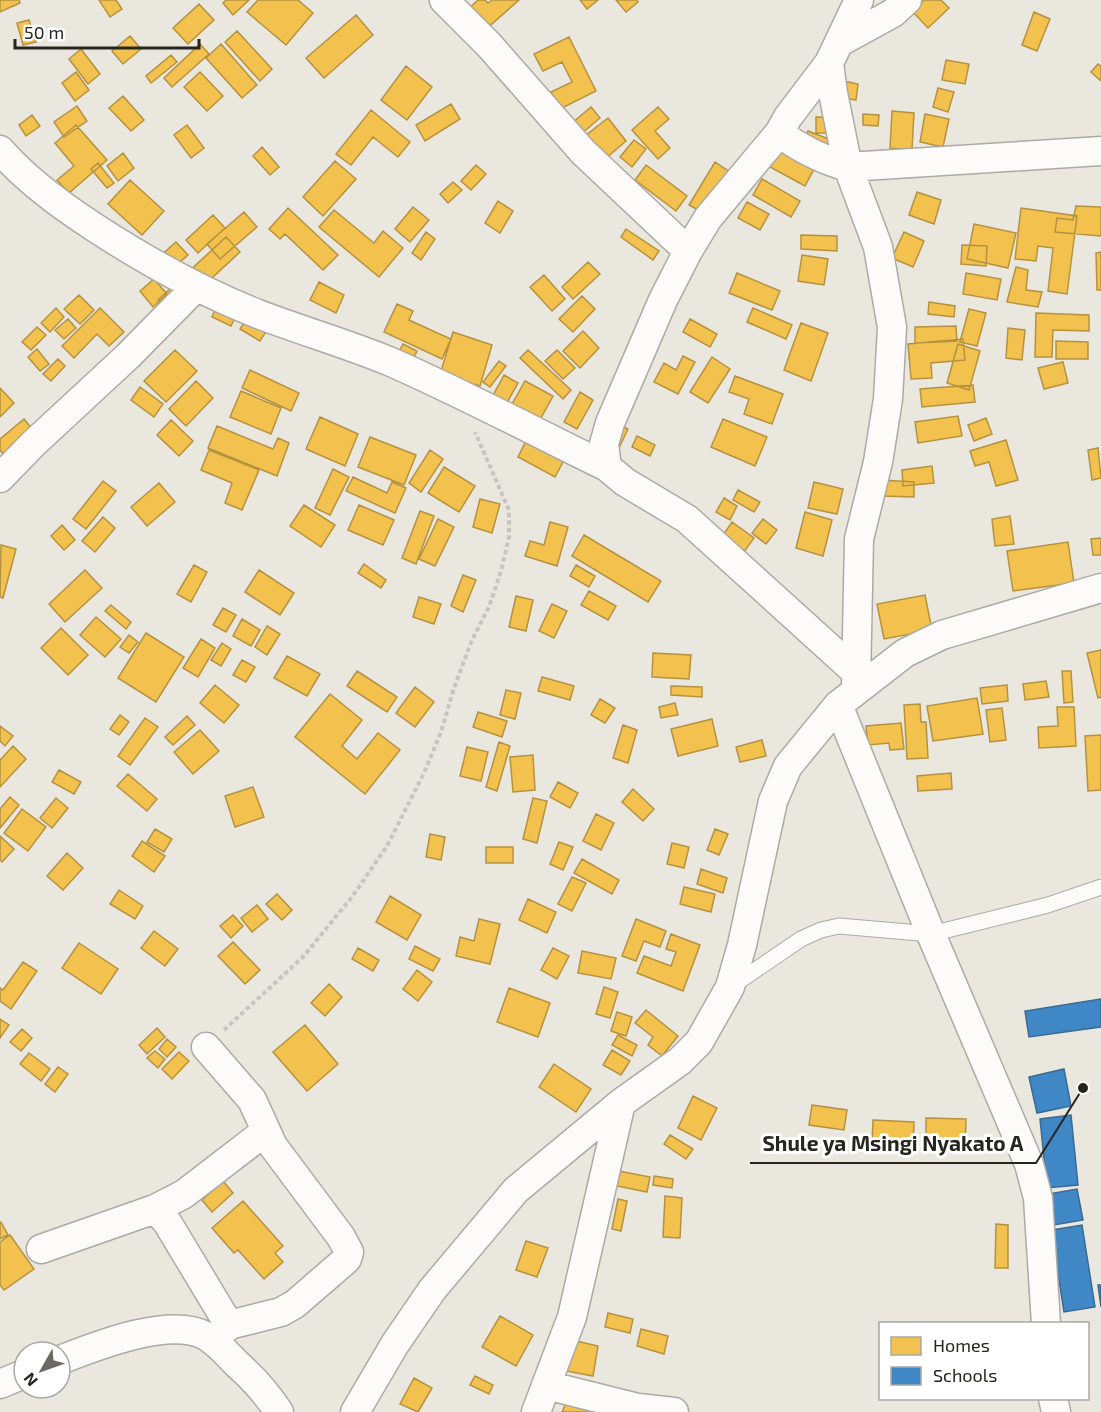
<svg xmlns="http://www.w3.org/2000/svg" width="1101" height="1412" font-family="'Exo 2',sans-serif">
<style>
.homes{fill:#f2c14e;stroke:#b59240;stroke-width:1.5}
.schools{fill:#3f88c5;stroke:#386a93;stroke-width:1.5}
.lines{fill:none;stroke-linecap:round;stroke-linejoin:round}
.service-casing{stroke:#adaaa4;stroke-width:17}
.minor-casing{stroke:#adaaa4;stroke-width:31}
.path{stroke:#c7c5c3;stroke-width:4;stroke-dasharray:4.5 3;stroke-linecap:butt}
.service{stroke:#fcfbfa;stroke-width:15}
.minor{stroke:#fcfbfa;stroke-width:28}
.leader{fill:none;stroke:#27251f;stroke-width:2}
.callout-dot{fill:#27251f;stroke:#fff;stroke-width:2}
.callout-label{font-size:21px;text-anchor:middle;font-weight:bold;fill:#27251f;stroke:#fff;stroke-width:6;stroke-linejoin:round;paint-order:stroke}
</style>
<rect width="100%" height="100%" fill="#eae7df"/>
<!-- homes -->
<path class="homes" d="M0 0H19L20 3 0 12Z
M99 0H116L122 9 110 17Z
M226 0H249L233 15 223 3Z
M258 0H298L313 13 286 45 247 12Z
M478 0H485L488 3 492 0H519L484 31 466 11Z
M580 0H598L587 9Z
M616 0H637L638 2 626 12Z
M924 0H941L949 8 928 28 912 11Z
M199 4 214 20 188 44 173 28Z
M1034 12 1050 19 1037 51 1022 45Z
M356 15 373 35 324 78 306 58Z
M29 20 36 42 23 45 17 23Z
M237 31 272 69 260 81 225 42Z
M130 36 141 49 123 64 112 51Z
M569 37 596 91 560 109 551 92 572 82 562 62 543 71 534 54Z
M200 44 209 54 172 87 164 78Z
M221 44 257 85 242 98 206 58Z
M81 49 100 74 88 84 69 59Z
M171 55 177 62 151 83 146 76Z
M946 60 969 64 965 84 942 80Z
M1098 64 1101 66V81L1091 72Z
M406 66 432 87 407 120 381 100Z
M76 72 89 90 75 101 62 83Z
M200 72 223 96 207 111 184 87Z
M844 81 858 84 856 100 841 98Z
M938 88 954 92 948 112 933 107Z
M123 96 144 120 131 131 109 108Z
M451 104 460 119 425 141 416 125Z
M77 106 87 121 64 137 54 122Z
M591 107 600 118 575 139 566 128Z
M658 107 669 119 655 131 670 148 658 159 632 130Z
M371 110 410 142 398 157 373 137 351 165 336 154Z
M892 111 914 113 912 150 890 148Z
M863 114 879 115 878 126 863 125Z
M925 114 949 119 943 147 920 142Z
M32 115 40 126 26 136 19 125Z
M816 117 836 118V133H816Z
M608 118 626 141 604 160 585 136Z
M76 125 107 160 69 193 57 180 74 166 55 143Z
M187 125 204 148 191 158 174 135Z
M808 131 839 143 835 156 804 144Z
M634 140 646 149 632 167 620 157Z
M262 147 279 167 270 175 253 156Z
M779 150 814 169 805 186 770 167Z
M123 153 134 168 118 181 107 166Z
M335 161 356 179 323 216 303 197Z
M715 162 730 172 705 214 689 205Z
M98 163 114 183 107 188 91 169Z
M476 165 486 174 471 190 461 181Z
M646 165 687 196 676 211 635 180Z
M762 179 800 201 791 217 753 195Z
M130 180 164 211 142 235 108 204Z
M453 182 462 190 448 203 440 194Z
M917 192 941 200 934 224 909 215Z
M498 201 513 211 500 233 485 223Z
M747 202 769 214 760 230 738 218Z
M1076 206 1101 207V236L1055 232 1057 218 1073 220Z
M413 207 429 220 410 242 395 229Z
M288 208 338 255 323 270 285 234 280 239 269 229Z
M1021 208 1077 216 1067 294 1048 291 1053 248 1038 246 1036 261 1015 259Z
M334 210 374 243 383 231 403 248 379 277 319 227Z
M244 212 257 227 220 259 207 244Z
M213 215 225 228 198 253 186 240Z
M974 224 1016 233 1008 268 967 259Z
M626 229 659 251 653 260 621 237Z
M426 232 435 239 421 260 412 253Z
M904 232 924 241 913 267 892 258Z
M801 235 837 236V251L801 249Z
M226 237 240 252 172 315 158 300Z
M176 242 188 255 171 270 159 257Z
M962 245 987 246 986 266 961 264Z
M1101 252V290H1097L1096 253Z
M802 255 828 259 824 285 798 281Z
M588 262 600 274 573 299 562 287Z
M1016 267 1028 270 1026 290 1042 292 1038 307 1007 302Z
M737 273 780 291 772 310 729 293Z
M966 273 1001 279 997 300 963 294Z
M544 275 565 299 552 311 530 287Z
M154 279 167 294 153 307 140 291Z
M319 282 344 295 336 313 310 300Z
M79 295 94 310 80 324 64 309Z
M582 296 595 309 573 332 559 319Z
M929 302 955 306 954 317 928 314Z
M218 303 237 313 231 326 212 317Z
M397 304 413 311 409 320 451 339 442 359 384 332Z
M56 308 64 317 50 332 41 323Z
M100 308 124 332 109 346 97 334 74 358 62 346Z
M753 308 792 325 786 339 747 322Z
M969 309 986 313 977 346 960 342Z
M1036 313 1089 315V331L1053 330 1052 357H1035Z
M249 315 269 327 260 341 240 329Z
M68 319 76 328 64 339 55 330Z
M690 319 717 334 710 347 683 332Z
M801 323 828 333 811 381 784 370Z
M956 326 957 341 915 343V327Z
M37 327 46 335 31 350 22 342Z
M1008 328 1025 330 1022 360 1006 358Z
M583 331 599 348 580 368 563 351Z
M453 332 492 345 480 386 440 374Z
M963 339 965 360 931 363 932 378 911 379 908 344Z
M1056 341 1088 342V359H1056Z
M403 344 417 351 402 382 387 374Z
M958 344 980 351 969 390 947 383Z
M37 349 49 364 40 371 28 357Z
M175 350 197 371 166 402 144 381Z
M528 350 571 390 563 399 520 358Z
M557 350 575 368 563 379 545 361Z
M683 356 695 362 678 394 654 382 664 363 676 370Z
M712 357 730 369 708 403 690 392Z
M58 359 65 366 51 381 43 374Z
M499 361 506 366 490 387 483 382Z
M1063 362 1068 383 1044 389 1038 368Z
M250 370 299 393 291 411 242 388Z
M504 375 518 383 504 408 490 401Z
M735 376 783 394 772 424 744 414 749 399 729 392Z
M196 381 213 398 186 426 169 409Z
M525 381 553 396 536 427 508 411Z
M973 385 975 402 922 407 920 389Z
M140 387 163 404 154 417 131 400Z
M0 388 14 403 0 417Z
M241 391 281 408 271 434 230 417Z
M580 392 593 400 577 429 564 422Z
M958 416 962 436 918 443 915 422Z
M320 417 358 434 345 466 306 449Z
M986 418 992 434 974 441 968 425Z
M24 419 47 447 18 471 0 450V439Z
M723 419 767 437 755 466 711 447Z
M171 420 193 441 179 456 157 435Z
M217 426 273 449 278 438 289 443 277 476 208 448Z
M621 426 628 429 618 450Z
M637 436 655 445 650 456 632 447Z
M370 437 416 455 404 485 358 467Z
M527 439 564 460 555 477 518 457Z
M1006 440 1018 480 996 486 989 462 975 466 970 451Z
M1098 448 1101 478 1092 480 1088 450Z
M209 450 259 470 242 510 225 503 232 483 201 470Z
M430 450 443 459 421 492 409 483Z
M932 466 934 483 903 486 902 470Z
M444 467 475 486 459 512 428 493Z
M333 469 349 477 330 515 315 508Z
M353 477 387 493 392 482 406 488 395 513 346 491Z
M881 480 914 482V497L881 496Z
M103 481 116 491 86 529 73 519Z
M814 482 843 489 837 514 808 508Z
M159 483 175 502 147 526 131 507Z
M738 490 760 502 754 512 733 500Z
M724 498 737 506 730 520 716 512Z
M480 499 500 504 492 533 473 527Z
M304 505 335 525 321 547 290 526Z
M359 505 394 520 383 545 348 530Z
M420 511 434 516 416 564 402 558Z
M805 512 832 520 823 556 796 548Z
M1010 516 1014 544 995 546 992 519Z
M103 517 115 528 95 552 82 541Z
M438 519 454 527 435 566 419 559Z
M763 519 777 530 766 544 752 533Z
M550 522 568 527 557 566 525 556 530 541 544 545Z
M732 522 754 538 741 556 719 541Z
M62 525 75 540 64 550 51 536Z
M584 535 661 581 648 602 572 556Z
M1101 538V555H1093L1091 539Z
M1068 542 1074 583 1013 591 1007 551Z
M1 545 16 549 3 598 0 597Z
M364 564 386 580 381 588 358 573Z
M194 565 207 572 191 602 177 594Z
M576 565 595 576 589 587 570 576Z
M85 570 102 588 65 622 49 604Z
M259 570 294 593 280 615 245 592Z
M463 575 476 580 463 612 451 606Z
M589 591 616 606 608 620 581 605Z
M925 595 932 630 884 639 877 604Z
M516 596 533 600 526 631 509 627Z
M419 597 441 604 434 624 413 617Z
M552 604 567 611 554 638 539 631Z
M111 605 131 622 126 629 105 611Z
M223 608 236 615 226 632 213 625Z
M96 617 121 639 105 657 80 635Z
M242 619 260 630 251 646 233 636Z
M267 626 280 634 267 655 255 647Z
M61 628 88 655 68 675 41 648Z
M146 633 184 657 156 702 118 678Z
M129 635 138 642 129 653 120 647Z
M201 639 215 648 198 677 183 668Z
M222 643 231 649 221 666 211 660Z
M1101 650V697L1098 698 1087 653Z
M653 653 691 655 689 679 652 677Z
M287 656 320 674 307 696 274 678Z
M242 660 255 667 246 682 233 675Z
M357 671 397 697 387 712 347 686Z
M1062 671H1071L1073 702 1064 703Z
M542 677 574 686 570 700 538 691Z
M1046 681 1049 697 1025 700 1023 684Z
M215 685 239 705 224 723 200 703Z
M1007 685 1008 701 982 704 980 688Z
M671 686 702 687V697L671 695Z
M415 687 434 702 415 727 396 713Z
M506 690 521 693 515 719 500 715Z
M330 694 362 720 342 746 357 759 378 733 400 750 365 794 295 737Z
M977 698 983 734 933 741 927 706Z
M600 699 615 708 605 723 591 715Z
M675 703 678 715 661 718 659 707Z
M920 704 921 722H926L928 758 907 759 904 705Z
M1057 707H1074L1076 746 1039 748 1038 727 1058 726Z
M1002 708 1006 740 990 742 986 710Z
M478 712 507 721 502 737 473 727Z
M120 715 129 722 119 735 110 729Z
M187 716 195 725 173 745 165 737Z
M145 718 158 727 130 765 118 756Z
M712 719 718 746 678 756 671 729Z
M901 723 904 749 890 750 889 743 868 745 866 726Z
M623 725 637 730 628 763 613 758Z
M0 726 13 736 5 746 0 741Z
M200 730 219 751 193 774 174 752Z
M1101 735V790L1088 791 1085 736Z
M762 740 766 756 740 762 736 747Z
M499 742 510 746 497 791 486 787Z
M13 746 26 759 0 787V760Z
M467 747 488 752 481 781 460 776Z
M533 755 535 790 513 792 510 757Z
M59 770 81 782 74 794 52 782Z
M951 773 952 789 918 791 917 776Z
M128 774 157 799 147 811 117 786Z
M558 782 578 793 570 808 550 797Z
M253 787 264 817 235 827 225 796Z
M633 789 654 809 643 821 622 802Z
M10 797 19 805 0 828V809Z
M56 798 68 808 52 828 40 818Z
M533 798 547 801 537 843 523 839Z
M22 809 46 827 28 851 4 833Z
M596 814 614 823 601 850 583 841Z
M155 829 172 839 164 852 147 842Z
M715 829 728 834 719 855 707 850Z
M430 834 445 837 441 860 426 857Z
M0 836 14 849 2 862 0 860Z
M142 841 165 856 154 872 132 856Z
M559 842 573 847 563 870 550 864Z
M672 843 689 847 684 868 667 864Z
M486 847H513V863H486Z
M67 853 83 868 63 890 47 876Z
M582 859 619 880 612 894 574 873Z
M701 869 727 878 723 893 697 884Z
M572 877 586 883 572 911 558 904Z
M684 887 715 894 711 912 680 904Z
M119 890 143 906 135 919 110 904Z
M277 894 292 910 282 920 266 904Z
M390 896 421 915 407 940 376 922Z
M528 899 556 912 547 933 519 920Z
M257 905 268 919 252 932 241 918Z
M233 915 243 926 231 938 220 926Z
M479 919 500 924 490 964 456 956 460 937 474 941Z
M636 919 666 931 660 947 644 941 636 961 622 956Z
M154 931 178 949 165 966 141 948Z
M671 934 700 945 683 991 637 973 644 956 671 966 676 952 666 949Z
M233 942 260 970 245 984 218 956Z
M79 943 118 969 101 994 62 968Z
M415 946 440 959 433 971 409 959Z
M358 948 379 960 373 971 352 959Z
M553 948 569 956 557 979 541 970Z
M582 951 616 958 611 979 578 973Z
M23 962 37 971 11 1009 0 1001V988L3 990Z
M417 970 432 982 418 1001 403 989Z
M329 984 342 997 325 1016 311 1003Z
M604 987 618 992 610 1018 596 1014Z
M509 988 550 1003 538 1037 497 1022Z
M646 1010 678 1036 662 1056 648 1045 653 1037 635 1023Z
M617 1012 632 1017 626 1036 611 1031Z
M0 1019 9 1025 0 1038Z
M305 1025 338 1064 307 1091 273 1052Z
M157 1028 165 1037 147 1054 139 1045Z
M22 1029 32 1038 21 1051 10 1042Z
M618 1035 637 1045 632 1056 612 1045Z
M167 1039 176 1047 167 1057 159 1049Z
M612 1050 630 1061 621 1075 603 1065Z
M155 1051 165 1059 158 1068 147 1058Z
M179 1052 189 1061 172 1079 162 1069Z
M29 1053 50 1069 41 1081 20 1064Z
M554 1064 591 1089 576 1112 539 1087Z
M58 1067 68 1074 55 1092 45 1084Z
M693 1096 717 1108 701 1140 678 1128Z
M812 1105 847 1110 844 1130 809 1125Z
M926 1118 966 1119 965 1149 926 1148Z
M873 1120 914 1122 913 1148 872 1146Z
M670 1135 693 1149 686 1159 664 1144Z
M619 1171 650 1177 647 1192 617 1186Z
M654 1176 673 1179 672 1188 653 1185Z
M223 1181 233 1193 212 1212 202 1200Z
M665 1196 682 1198 680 1238 663 1237Z
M618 1199 627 1201 621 1231 612 1229Z
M243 1201 283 1246 275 1253 283 1262 264 1279 238 1250 234 1253 212 1228Z
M1 1222 8 1235 0 1239V1223Z
M996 1224 1008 1225V1268H995Z
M10 1235 34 1269 4 1290 0 1285V1242Z
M526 1241 548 1248 537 1277 516 1270Z
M608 1313 633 1319 630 1333 605 1327Z
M500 1316 533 1335 516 1366 482 1347Z
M641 1329 668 1336 664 1354 637 1346Z
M572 1340 598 1346 593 1376 566 1371Z
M475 1376 493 1385 489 1394 470 1385Z
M414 1378 432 1388 418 1412 400 1404Z
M571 1392 598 1403 594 1412H562Z"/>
<!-- schools -->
<path class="schools" d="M1101 999V1027L1029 1037 1025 1011Z
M1064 1069 1071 1106 1037 1113 1029 1077Z
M1071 1115 1078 1185 1047 1188 1040 1119Z
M1077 1189 1083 1220 1054 1225 1048 1194Z
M1082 1225 1095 1307 1064 1312 1051 1230Z
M1098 1285H1101V1307Z"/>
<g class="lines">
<defs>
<path id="service" d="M732 986 801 939 821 930 839 926 931 934 1048 905 1101 887"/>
<path id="minor" d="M444 0 489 45 583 152 688 251 663 300 610 423 604 444 607 467 625 482 687 519 856 672
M840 42 893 13 907 0
M779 133 788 117 829 63
M0 150C27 181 60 205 94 227 146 261 200 291 258 314 302 331 348 344 391 362 464 394 535 432 607 467
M688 251 708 218 779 133C801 149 822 160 848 167L1101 151
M0 478 33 444 128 356 196 287
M856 682 859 539 878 462 888 399 892 327 878 247 848 167 833 93 829 63 859 0
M838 705 931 934 1029 1164 1038 1198 1046 1324
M206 1047 252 1100 273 1146 341 1237 349 1252 347 1259 295 1304 281 1312 229 1325 213 1341
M155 1209 167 1222 229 1325
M41 1249 155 1209 184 1194 266 1131
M60 1360C96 1346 170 1316 206 1336 218 1343 227 1354 237 1364 253 1378 267 1394 279 1412
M0 1384 24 1374
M546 1385 638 1408 674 1412
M1053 1398 1056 1412
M355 1412 395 1344 432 1290 516 1190 621 1103 680 1061 699 1042 730 987 742 945 773 801 788 766 838 705 905 653 942 635 1101 588
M536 1412 572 1317 621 1103"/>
</defs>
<!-- service casing -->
<use href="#service" class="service-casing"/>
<!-- minor casing -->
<use href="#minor" class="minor-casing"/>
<!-- path -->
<path class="path" d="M224 1030 303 957 352 897 387 846 424 773 441 732 454 688 472 640 489 607 501 571 509 537V510L475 432"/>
<!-- service -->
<use href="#service" class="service"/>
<!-- minor -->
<use href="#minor" class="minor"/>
</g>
<!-- callouts -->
<path class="leader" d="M1083 1088L1036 1163H750"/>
<circle class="callout-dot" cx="1083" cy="1088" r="6"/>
<g class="callout-label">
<text x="893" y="1151">Shule ya Msingi Nyakato A</text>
</g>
<!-- legend -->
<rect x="879" y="1322" width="210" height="78" fill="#ffffff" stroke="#a9a8a5" stroke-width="1.5"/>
<rect x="891" y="1337" width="30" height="18" fill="#f2c14e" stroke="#a9a8a5" stroke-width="1.5"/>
<text x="933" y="1352" font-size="18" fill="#27251f">Homes</text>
<rect x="891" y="1367" width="30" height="18" fill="#3f88c5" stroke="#a9a8a5" stroke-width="1.5"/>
<text x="933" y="1382" font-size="18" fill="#27251f">Schools</text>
<!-- north arrow -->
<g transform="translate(42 1370) rotate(230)"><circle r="28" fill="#ffffff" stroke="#a9a8a5" stroke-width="1.5"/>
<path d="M0-4.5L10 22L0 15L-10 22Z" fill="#6b6962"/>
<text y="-9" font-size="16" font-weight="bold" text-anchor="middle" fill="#27251f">N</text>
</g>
<!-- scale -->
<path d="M15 39v9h184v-9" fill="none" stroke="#27251f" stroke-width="3"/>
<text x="24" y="39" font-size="18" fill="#27251f" stroke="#ffffff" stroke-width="4.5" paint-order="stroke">50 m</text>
</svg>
